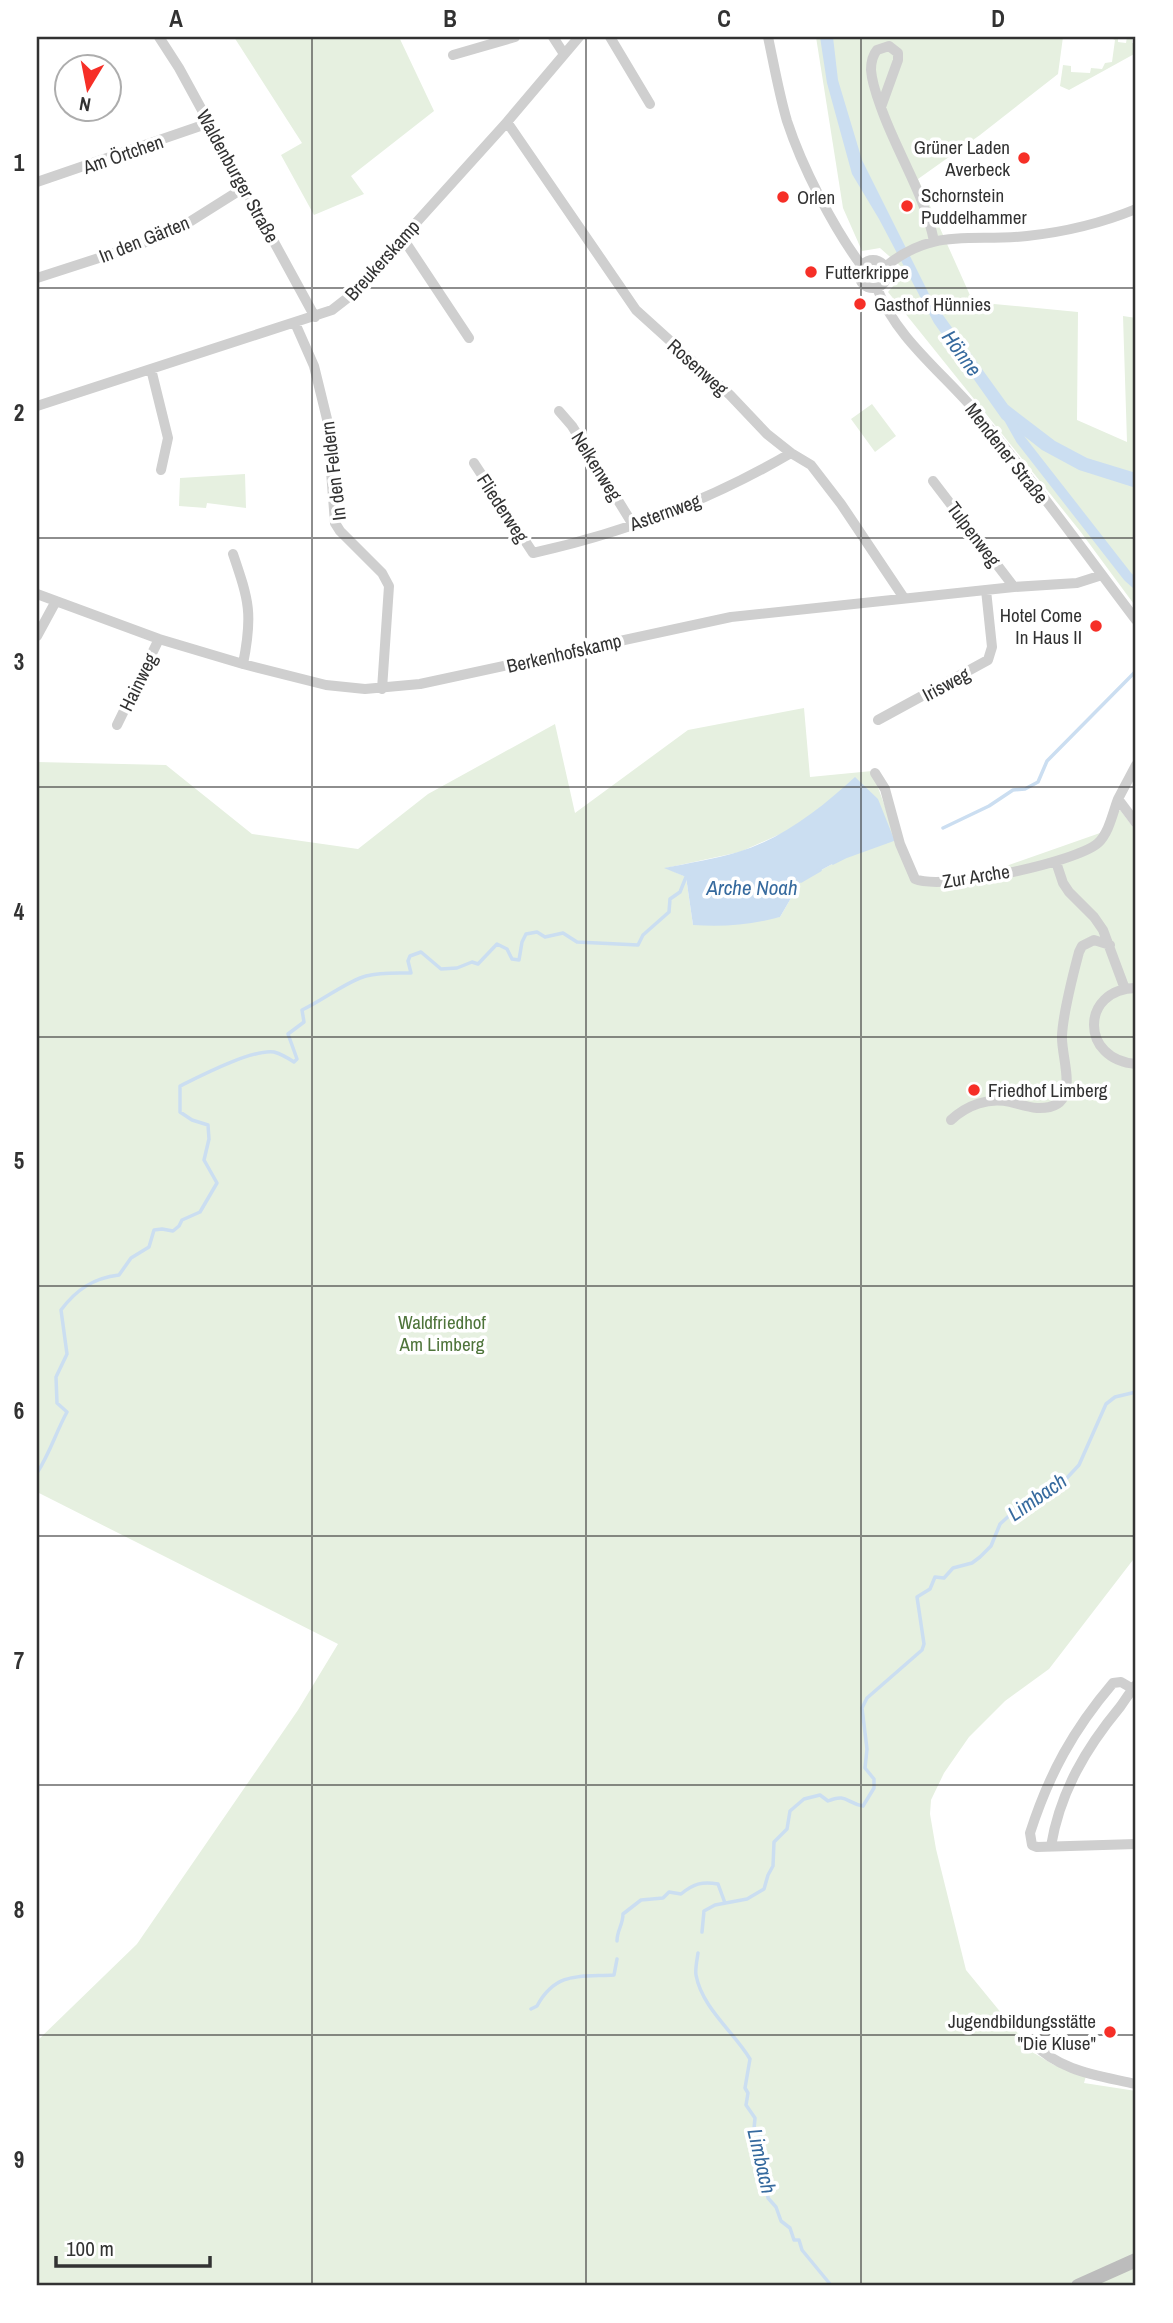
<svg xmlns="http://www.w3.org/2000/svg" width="1173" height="2323" font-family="'Archivo Narrow',sans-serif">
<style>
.green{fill:#e6f0e0;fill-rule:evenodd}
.water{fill:#cbdef1}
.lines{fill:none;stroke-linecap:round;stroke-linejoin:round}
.stream{stroke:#cbdef1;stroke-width:3.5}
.canal{stroke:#cbdef1;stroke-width:10}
.street{stroke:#cfcfcf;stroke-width:10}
.secondary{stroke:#bcbcbc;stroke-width:14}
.grid{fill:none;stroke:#323232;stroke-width:2;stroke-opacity:0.55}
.poi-dot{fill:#f62f27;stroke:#fff;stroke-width:2.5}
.labels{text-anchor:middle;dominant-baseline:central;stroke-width:7;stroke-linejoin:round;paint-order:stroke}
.poi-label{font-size:19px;fill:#323232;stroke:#fff;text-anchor:start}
.street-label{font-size:19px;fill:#323232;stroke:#fff}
.park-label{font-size:19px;fill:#4e743a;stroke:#fff}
.water-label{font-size:21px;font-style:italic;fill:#366a9e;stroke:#fff}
.neatline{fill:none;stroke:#323232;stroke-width:2.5}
.grid-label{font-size:23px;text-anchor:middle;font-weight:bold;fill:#323232}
</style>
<rect width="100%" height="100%" fill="#fff"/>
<!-- green -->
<path class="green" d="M234 37H399L434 111 351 176 364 194 314 215 281 155 302 143Z
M816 37H1063L1058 74 980 135 918 179 973 302 1078 312 1077 420 1127 442 1123 316 1136 318V607L1080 531 888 292 906 271 880 248 862 251 843 208Z
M1109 37H1118V42L1126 43 1127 37H1132V43H1136V53L1069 90 1060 86 1063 65 1071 66V72L1090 73 1091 68 1102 69 1105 63 1112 62 1115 40Z
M872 404 896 436 875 452 851 419Z
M245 474 246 508 207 503 206 508 179 506 180 478Z
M804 708 810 777 872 771 913 883 992 871 1100 833 1120 810 1136 831V1556L1049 1669 1005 1701 969 1737 944 1773 931 1800 930 1814 936 1849 966 1970 1034 2053 1054 2065 1086 2076 1084 2083 1136 2091V2286H37V2041L137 1944 298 1710 338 1644 37 1492V762L166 765 252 834 358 849 428 794 555 724 575 813 688 730ZM821 808 894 839 847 856 801 881 780 917 693 925 686 877 666 868 740 852 787 831Z"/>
<!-- water -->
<path class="water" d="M820 37H833L838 80 862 160 932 300 1008 405 1055 441 1087 458 1136 473V488L1079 470 1042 450 1002 419 934 323 879 219 852 174 827 83Z
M855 777 878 799 894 839 847 856 801 881 780 917C750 925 724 927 693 925L686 877 664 868C689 863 715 859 738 852 784 838 821 808 855 777Z"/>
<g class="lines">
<!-- stream -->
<path class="stream" d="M943 828 989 806 1013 790 1025 789 1038 782 1047 761 1136 671
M833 863 847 856 894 839
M796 881H801L820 870
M37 1473C50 1453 56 1432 67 1412L57 1403 56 1377 67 1354 61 1310C76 1290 93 1278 119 1275L131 1258 149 1247 154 1230 162 1229 173 1231 179 1226 182 1220 200 1212 217 1183 204 1160 209 1139 208 1125 192 1120 180 1112V1086C200 1076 252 1049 274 1052 281 1054 288 1058 294 1062L297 1059 288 1034 304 1022 302 1010C322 1001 347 981 366 976 381 972 396 973 411 973L408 961 410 956 421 952 441 969 457 968 472 962 478 964 497 944 507 949 512 959 519 960 522 942 526 934 537 932 545 937 563 933 577 942 638 945 643 935 669 912 670 899 680 892 686 877H690
M702 1932 704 1911 715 1905 747 1899 764 1889 768 1875 773 1866 774 1842 787 1829 790 1811 804 1799 820 1795 828 1801C847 1793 846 1803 863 1806L874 1788V1779L865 1768 867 1749 862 1708 867 1698 922 1650 924 1644 917 1597 930 1589 935 1577 944 1578 953 1568 972 1563 980 1557 991 1546 1000 1524 1023 1503 1065 1480 1079 1465 1106 1404 1115 1397 1136 1392
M617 1941C617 1930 623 1925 623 1914L641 1900 663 1898 669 1892 681 1894C693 1884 702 1881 718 1884L725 1903
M698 1953C697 1960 695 1969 696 1975 702 2008 734 2032 750 2059L745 2088 748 2093 746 2105 755 2118 754 2129 761 2137 768 2198 776 2207 781 2221 790 2228 794 2240H799L802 2250 830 2284
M531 2009 537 2006C556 1971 580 1977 614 1975L617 1959"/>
<!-- canal -->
<path class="canal" d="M1008 417 1021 440 1128 577 1136 584"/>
<!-- street -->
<path class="street" d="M159 37 179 68 315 317
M553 37 564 54
M610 37 650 104
M768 37C774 65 779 94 787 121 802 167 833 227 861 265
M453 55 515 37
M881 107 898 60V53L889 46 877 50C872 56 871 62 871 70 872 85 878 99 883 113 899 156 925 196 934 241
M507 122 636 310 730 395 767 434 791 453 811 465 841 504 904 598
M37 182 209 123
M402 237 469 338
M859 274a14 14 0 1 1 28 0a14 14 0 1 1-28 0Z
M885 267C933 227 971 242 1027 236 1065 232 1102 223 1136 209
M37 278 139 245 191 221 245 187
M877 288C896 338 942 372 976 412 1032 479 1083 550 1136 620
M295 323 314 366 327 419 335 523 340 531 382 573 389 586 382 689
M151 369 168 438 161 470
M37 406 332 310 350 296 507 122 579 37
M559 411 572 426 632 523
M474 463 533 553C623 533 711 500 791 453
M933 481 1014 587
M233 554C249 601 253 614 243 664
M37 594 159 639 243 664 326 685 365 689 420 684 731 617 1014 587 1077 583 1102 575
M37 636 56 601
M878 720 988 660 992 647 986 590
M117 725 159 639
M1136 765 1118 799 1136 823
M875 773 885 789 900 844 915 879C942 891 1075 863 1098 843 1109 833 1113 812 1118 799
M1056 862 1063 883 1069 892 1094 917 1103 930 1125 989
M1136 988C1080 989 1080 1060 1136 1064
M951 1120C967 1105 989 1097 1010 1102 1019 1104 1027 1107 1037 1108 1084 1110 1061 1061 1062 1036 1063 1012 1073 975 1079 952L1082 946 1094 940 1110 945
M1133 1689 1121 1682 1113 1683C1073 1730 1049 1774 1030 1833L1032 1845 1037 1847 1136 1844
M1051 1846C1060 1792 1086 1748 1120 1707 1125 1700 1130 1692 1136 1685
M1032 2042C1061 2072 1097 2075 1136 2084"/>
<!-- secondary -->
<path class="secondary" d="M1078 2286 1136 2260"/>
</g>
<!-- grid -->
<path class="grid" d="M312 37V2286M586 37V2286M861 37V2286M37 288H1136M37 538H1136M37 787H1136M37 1037H1136M37 1286H1136M37 1536H1136M37 1785H1136M37 2035H1136"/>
<!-- markers -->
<g class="poi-dot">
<circle cx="1024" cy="158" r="7"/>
<circle cx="783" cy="197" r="7"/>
<circle cx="907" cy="206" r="7"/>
<circle cx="811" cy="272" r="7"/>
<circle cx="860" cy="304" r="7"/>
<circle cx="1096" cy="626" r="7"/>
<circle cx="974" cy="1090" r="7"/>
<circle cx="1110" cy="2032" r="7"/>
</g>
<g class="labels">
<!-- poi labels -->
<g class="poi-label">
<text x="1010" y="147" text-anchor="end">Grüner Laden<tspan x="1010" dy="22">Averbeck</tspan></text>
<text x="921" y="195">Schornstein<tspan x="921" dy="22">Puddelhammer</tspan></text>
<text x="797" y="197">Orlen</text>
<text x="825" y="272">Futterkrippe</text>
<text x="874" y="304">Gasthof Hünnies</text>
<text x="1082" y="615" text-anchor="end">Hotel Come<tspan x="1082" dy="22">In Haus II</tspan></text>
<text x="988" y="1090">Friedhof Limberg</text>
<text x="1096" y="2021" text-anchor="end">Jugendbildungsstätte<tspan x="1096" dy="22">"Die Kluse"</tspan></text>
</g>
<!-- street labels -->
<g class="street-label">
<text transform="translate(123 154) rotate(-19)">Am Örtchen</text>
<text transform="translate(238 176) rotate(61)">Waldenburger Straße</text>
<text transform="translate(144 239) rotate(-22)">In den Gärten</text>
<text transform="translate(382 260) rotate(-48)">Breukerskamp</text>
<text transform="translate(698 367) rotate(42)">Rosenweg</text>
<text transform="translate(1007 453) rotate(52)">Mendener Straße</text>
<text transform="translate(597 466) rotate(58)">Nelkenweg</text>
<text transform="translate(333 471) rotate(-97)">In den Feldern</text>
<text transform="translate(503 508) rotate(57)">Fliederweg</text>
<text transform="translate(665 512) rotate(-20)">Asternweg</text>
<text transform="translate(974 534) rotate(53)">Tulpenweg</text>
<text transform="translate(564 653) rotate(-13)">Berkenhofskamp</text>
<text transform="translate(138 682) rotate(-64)">Hainweg</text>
<text transform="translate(946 684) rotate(-28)">Irisweg</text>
<text transform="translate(976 876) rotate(-9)">Zur Arche</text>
</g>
<!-- park labels -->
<g class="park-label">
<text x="442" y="1322">Waldfriedhof<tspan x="442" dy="22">Am Limberg</tspan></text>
</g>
<!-- water labels -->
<g class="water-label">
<text transform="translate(962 353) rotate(54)">Hönne</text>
<text x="752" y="887">Arche Noah</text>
<text transform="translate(1037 1497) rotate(-35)">Limbach</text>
<text transform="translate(762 2161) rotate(77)">Limbach</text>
</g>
</g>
<!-- border -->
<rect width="1173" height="2323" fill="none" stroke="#ffffff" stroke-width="77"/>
<!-- north arrow -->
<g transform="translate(88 88) rotate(190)"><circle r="33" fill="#ffffff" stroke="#adadad" stroke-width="2"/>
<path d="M0-5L12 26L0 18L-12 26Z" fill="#f62f27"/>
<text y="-10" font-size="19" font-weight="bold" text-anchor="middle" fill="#323232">N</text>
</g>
<!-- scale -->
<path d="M56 2256v10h154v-10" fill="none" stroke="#323232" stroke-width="3.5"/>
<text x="66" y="2256" font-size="21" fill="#323232" stroke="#ffffff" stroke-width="5" paint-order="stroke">100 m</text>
<rect x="38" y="38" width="1096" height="2246" class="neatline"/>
<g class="grid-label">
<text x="176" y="27">A</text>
<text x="450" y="27">B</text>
<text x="724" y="27">C</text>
<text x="998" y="27">D</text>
<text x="19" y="171">1</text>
<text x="19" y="421">2</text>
<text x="19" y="670">3</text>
<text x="19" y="920">4</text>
<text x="19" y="1169">5</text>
<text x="19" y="1419">6</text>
<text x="19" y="1669">7</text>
<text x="19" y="1918">8</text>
<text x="19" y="2168">9</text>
</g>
</svg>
